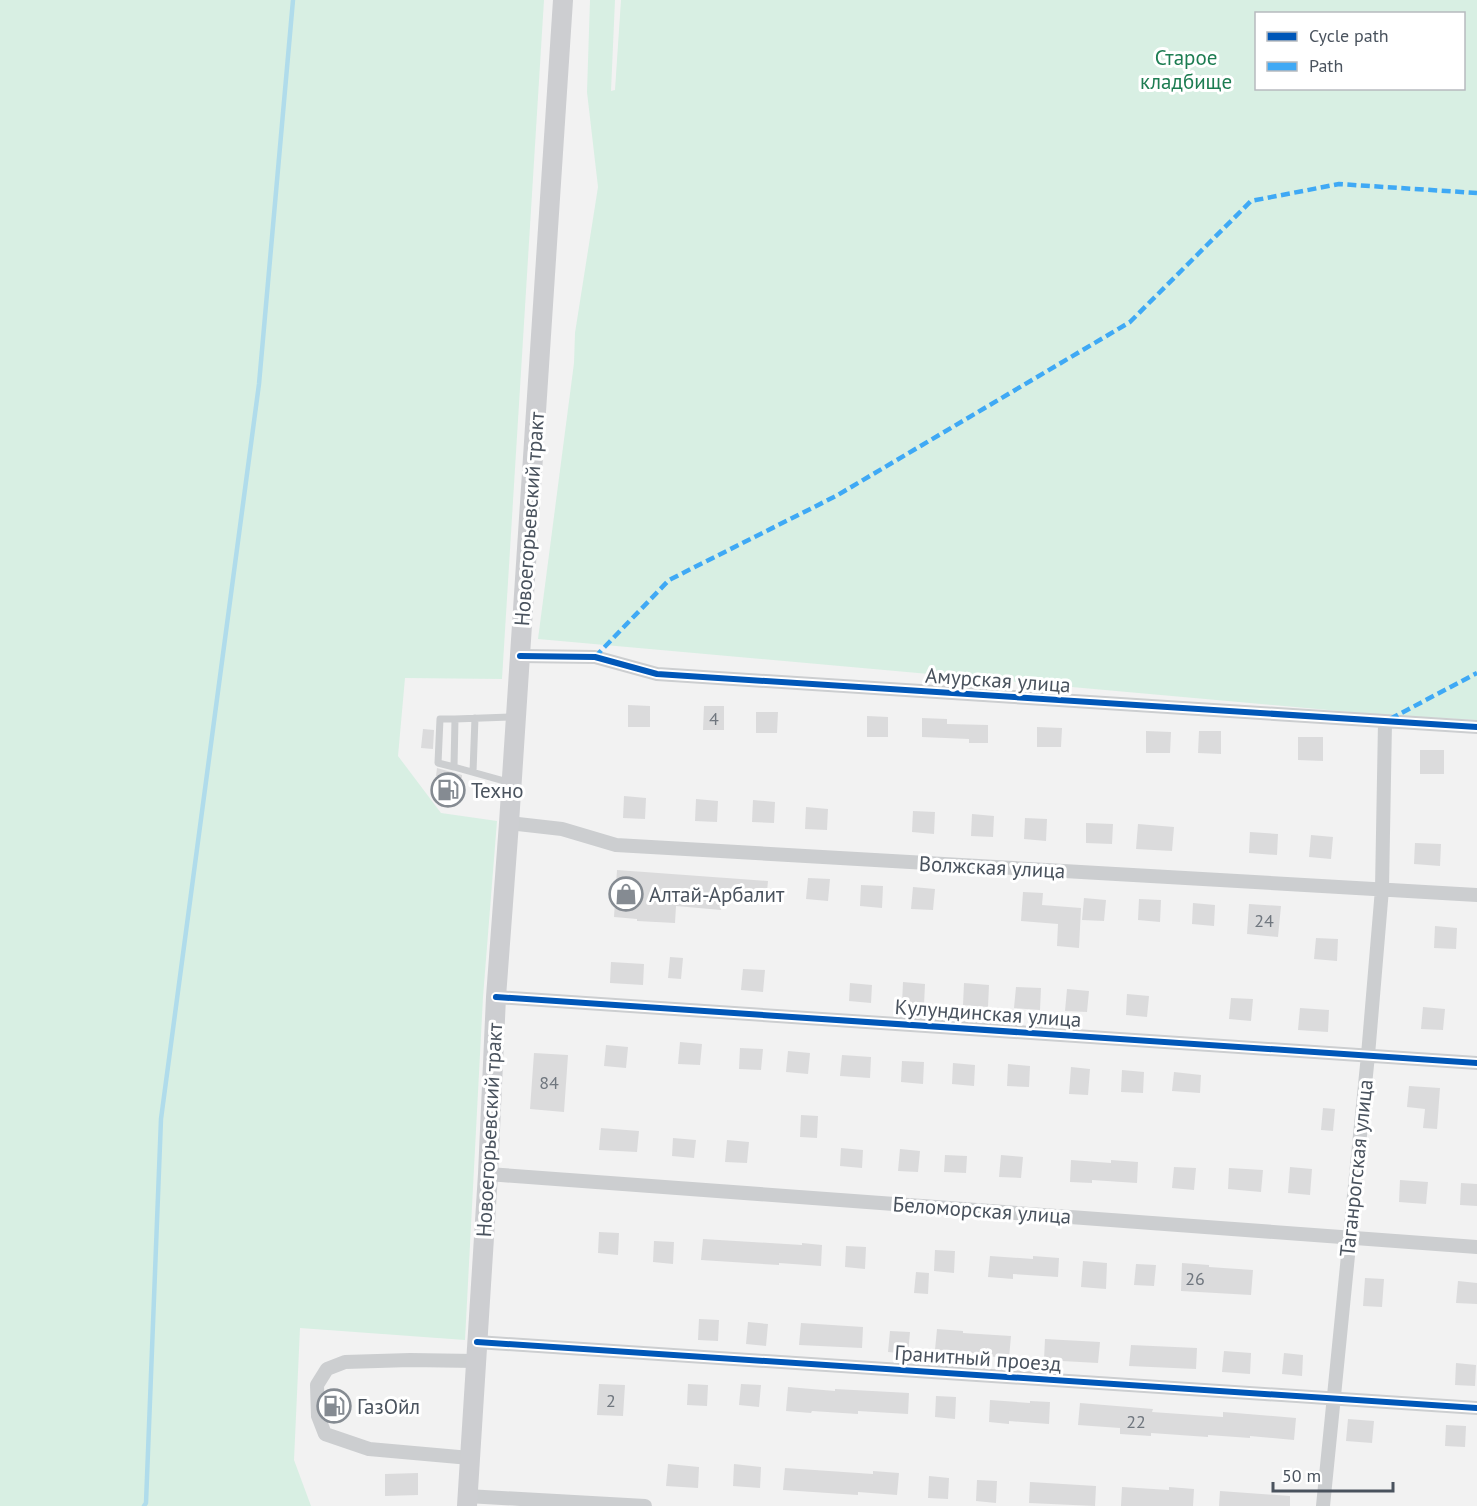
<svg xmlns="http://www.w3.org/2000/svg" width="1477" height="1506" font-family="'PT Sans',sans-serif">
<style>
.green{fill:#d8efe3;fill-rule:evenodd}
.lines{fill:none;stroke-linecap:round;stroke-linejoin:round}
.stream{stroke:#b0dceb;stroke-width:4.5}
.building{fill:#dbdbdc}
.lane{stroke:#ccced0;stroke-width:7}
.street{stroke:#ccced0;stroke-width:14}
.secondary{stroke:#cdced1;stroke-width:20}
.quiet{stroke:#3fa9f5;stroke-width:4.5;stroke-dasharray:9 4.5;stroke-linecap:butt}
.cycleway-casing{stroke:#fff;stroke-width:10}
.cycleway{stroke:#0057b8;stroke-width:6}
.labels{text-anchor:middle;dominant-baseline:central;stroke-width:6;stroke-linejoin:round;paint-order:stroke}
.number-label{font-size:18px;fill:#6f767e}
.park-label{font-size:21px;fill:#1d7d52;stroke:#fff}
.street-label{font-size:21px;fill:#4a535e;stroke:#fff}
.poi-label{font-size:21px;fill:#4a535e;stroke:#fff;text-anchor:start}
</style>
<rect width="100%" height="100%" fill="#f2f2f2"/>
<!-- green -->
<path class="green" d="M0 0H544L502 679 405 678 398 756 441 813 497 821 483 997 465 1340 300 1328 294 1460 311 1506H0Z
M590 0H615L611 91 615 90 621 0H1477V720L1384 715 538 639 574 363 575 333 598 187 587 92ZM1256 14H1464V88H1256Z"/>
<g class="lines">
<!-- stream -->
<path class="stream" d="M144 1506 146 1503 161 1119 259 384 293 0"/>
</g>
<!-- building -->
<path class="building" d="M628 705 650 706V727H628Z
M704 706H724V730H703Z
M756 712H778L777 733H756Z
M867 716 888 717V737H867Z
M922 718 947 719V724L988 725V743H969V739L922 737Z
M1037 727 1062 728 1061 747H1037Z
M423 729 434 730 433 749 421 748Z
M1146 731 1171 732 1170 753H1146Z
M1199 731H1221V754L1198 753Z
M1298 737H1323V761L1298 760Z
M1420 750H1444V774H1420Z
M437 768 462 775V778H460L459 798 440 797 441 776H436Z
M624 796 646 798 645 819 623 818Z
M696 799 718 801 717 822 695 821Z
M753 800 775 802 774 823 752 822Z
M806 807 828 809 827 830 805 829Z
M913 811 935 812 934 834 912 832Z
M972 814 994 816 993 837 971 836Z
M1025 818 1047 819 1046 841 1024 839Z
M1086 823 1113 824 1112 844 1086 843Z
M1138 824 1174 827 1172 851 1136 849Z
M1250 832 1278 834 1277 855 1249 853Z
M1311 835 1333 837 1331 859 1309 857Z
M1415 843 1441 844 1440 866 1414 864Z
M617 870 768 881 766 902 722 899 721 910 676 906 675 923 637 921V919L614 917Z
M808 878 830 879 828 901 806 899Z
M861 885 883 886 882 908 860 906Z
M913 887 935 889 933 910 911 909Z
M1023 892 1043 893 1042 905 1081 908 1079 948 1057 946 1058 924 1021 921Z
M1084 898 1106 900 1104 921 1082 920Z
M1139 899 1161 900 1160 922 1138 920Z
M1193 903 1215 905 1214 926 1192 924Z
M1249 904 1281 906 1278 937 1247 934Z
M1435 926 1457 928 1456 949 1434 948Z
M1316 938 1338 939 1337 961 1314 959Z
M670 957 683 958 681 979 668 978Z
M611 962 644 964 643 985 610 983Z
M743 969 765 970 763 992 741 990Z
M903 982 925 984 924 1005 902 1004Z
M850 983 872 985 871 1003 849 1001Z
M964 983 989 985 988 1007 963 1005Z
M1016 987 1041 988 1040 1010 1014 1008Z
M1067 989 1089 991 1087 1012 1065 1011Z
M1127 994 1149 996 1147 1017 1126 1015Z
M1231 998 1253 999 1251 1021 1229 1019Z
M1423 1007 1445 1009 1443 1030 1421 1029Z
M1300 1008 1329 1010 1328 1032 1298 1030Z
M680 1042 702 1044 700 1065 678 1064Z
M606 1045 628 1047 626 1068 604 1066Z
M740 1048 763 1049 761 1070 739 1069Z
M788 1051 810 1053 808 1074 786 1072Z
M534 1053 568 1055 564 1112 530 1109Z
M842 1055 871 1057 870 1078 840 1076Z
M902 1061 924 1062 923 1084 901 1082Z
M953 1063 975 1065 974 1086 952 1084Z
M1008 1064 1030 1066 1029 1087 1007 1086Z
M1071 1067 1090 1069 1088 1095 1069 1094Z
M1122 1070 1144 1072 1143 1093 1121 1092Z
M1174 1072 1201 1075 1200 1093 1172 1091Z
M1409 1086 1440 1088 1437 1129 1423 1128 1425 1109 1407 1107Z
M1323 1108 1335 1109 1333 1131 1321 1130Z
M801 1115 818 1116 817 1138 800 1137Z
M601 1128 639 1131 637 1152 599 1150Z
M673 1138 696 1140 694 1158 672 1156Z
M727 1140 749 1142 747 1163 725 1162Z
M841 1148 863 1150 862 1168 840 1166Z
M900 1149 920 1151 918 1172 898 1171Z
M945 1155 967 1156 966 1173 944 1172Z
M1001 1155 1023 1157 1021 1178 999 1177Z
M1071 1160 1111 1163V1160L1138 1162 1137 1183 1092 1180V1183L1070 1182Z
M1174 1167 1196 1168 1194 1190 1172 1188Z
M1290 1167 1312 1169 1310 1195 1288 1193Z
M1229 1168 1263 1170 1261 1192 1228 1189Z
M1400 1180 1428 1182 1426 1204 1399 1202Z
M1461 1183 1477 1184V1206L1460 1205Z
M599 1232 619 1233 618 1255 598 1253Z
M703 1239 802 1245V1243L822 1245 821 1266 779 1263V1265L701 1260Z
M654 1241 674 1242 673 1264 653 1262Z
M846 1246 866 1247 865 1269 845 1267Z
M935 1250 955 1251 954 1273 934 1271Z
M990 1256 1033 1259V1256L1059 1258 1058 1277 1013 1274V1279L988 1277Z
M1083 1261 1107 1263 1106 1289 1081 1287Z
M1182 1263 1209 1265V1267L1253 1270 1251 1295 1181 1291Z
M1136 1264 1156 1265 1154 1286 1134 1285Z
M916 1272 929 1273 928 1294 914 1293Z
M1365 1278 1384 1279 1382 1307 1363 1306Z
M1458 1281 1477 1283V1304L1456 1303Z
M699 1319 719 1320 718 1341 698 1340Z
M748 1322 768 1324 766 1346 746 1344Z
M801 1323 863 1327 862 1348 799 1345Z
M937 1329 963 1331V1333L1011 1336 1009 1358 985 1356V1354L935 1350Z
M890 1331 910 1332 908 1354 888 1352Z
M1045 1339 1100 1342 1098 1363 1044 1360Z
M1131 1345 1197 1348 1196 1369 1129 1366Z
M1224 1351 1251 1353 1250 1374 1222 1372Z
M1284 1353 1303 1355 1302 1376 1282 1374Z
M1456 1363 1476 1365 1475 1386 1455 1385Z
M599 1384 625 1385 623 1416 597 1415Z
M688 1384 708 1385 707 1406 687 1405Z
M741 1384 761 1385 759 1407 739 1405Z
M788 1387 835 1391V1389L909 1393 908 1414 858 1411V1414L812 1411 811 1413 786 1411Z
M936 1396 956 1397 955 1419 935 1417Z
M990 1400 1030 1403V1401L1050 1402 1049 1424 1009 1421V1424L989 1422Z
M1080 1403 1153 1409 1152 1412 1223 1417V1412L1296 1418 1294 1440 1250 1436V1438L1208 1435V1437L1151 1433V1436L1120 1434V1428L1078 1425Z
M1348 1419 1374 1421 1372 1443 1346 1441Z
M1446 1425 1466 1426 1465 1447 1445 1446Z
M668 1464 699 1467 698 1488 666 1486Z
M734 1464 761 1467 760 1488 733 1486Z
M785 1468 873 1474V1471L899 1473 897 1495 858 1492V1495L783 1490Z
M418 1473V1495L385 1496V1474Z
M929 1476 949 1478 948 1499 928 1498Z
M977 1480 997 1481 996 1503 976 1501Z
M1030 1482 1096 1486 1095 1506 1029 1503Z
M1122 1487 1169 1490V1487L1194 1489 1193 1506H1121Z
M1220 1491 1290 1496V1506H1219Z"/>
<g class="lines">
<!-- lane -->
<path class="lane" d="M454 767 438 763 440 719H455
M473 772 475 718
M511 783 454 767 455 719 513 717"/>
<!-- street -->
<path class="street" d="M520 656 595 657 657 674 1477 727
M509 823 562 829 616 845 1477 895
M496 997 1477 1063
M488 1174 1477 1247
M477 1342 1477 1408
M470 1458 369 1449 325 1434 318 1416 317 1385 327 1369 345 1362 410 1360 476 1361
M467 1496 645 1506
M1323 1506 1368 1055 1382 889 1385 722"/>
<!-- secondary -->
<path class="secondary" d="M467 1506 488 1174 496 997 509 823 563 0"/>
<!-- quiet -->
<path class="quiet" d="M595 657 669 580 836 496 1130 322 1251 201 1339 184 1477 193
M1390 719 1477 673"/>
<defs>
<path id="cycleway" d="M520 656 595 657 657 674 1477 727
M496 997 1477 1063
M477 1342 1477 1408"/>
</defs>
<!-- cycleway casing -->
<use href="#cycleway" class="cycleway-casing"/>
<!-- cycleway -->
<use href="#cycleway" class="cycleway"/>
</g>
<!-- icons -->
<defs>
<symbol id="fuel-ring" viewBox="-11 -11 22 22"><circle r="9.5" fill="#fff" stroke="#858b92" stroke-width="1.5"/><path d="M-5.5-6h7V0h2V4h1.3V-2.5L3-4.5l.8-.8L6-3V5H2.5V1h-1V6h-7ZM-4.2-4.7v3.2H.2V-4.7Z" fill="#858b92"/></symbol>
<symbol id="shop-ring" viewBox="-11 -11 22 22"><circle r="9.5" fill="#fff" stroke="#858b92" stroke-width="1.5"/><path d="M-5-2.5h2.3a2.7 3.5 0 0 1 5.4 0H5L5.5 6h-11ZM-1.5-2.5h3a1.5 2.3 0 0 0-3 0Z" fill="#858b92"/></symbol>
</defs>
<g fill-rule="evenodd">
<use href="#fuel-ring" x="429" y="771" width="38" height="38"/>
<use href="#shop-ring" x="607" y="875" width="38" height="38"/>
<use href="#fuel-ring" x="315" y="1387" width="38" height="38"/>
</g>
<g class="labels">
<!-- number labels -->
<g class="number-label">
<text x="714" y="718">4</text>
<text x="1264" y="920">24</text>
<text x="549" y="1082">84</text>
<text x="1195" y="1278">26</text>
<text x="611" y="1400">2</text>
<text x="1136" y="1421">22</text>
</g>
<!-- park labels -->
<g class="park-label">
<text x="1186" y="57">Старое<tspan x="1186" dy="24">кладбище</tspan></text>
</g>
<!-- street labels -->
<g class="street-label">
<text transform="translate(529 519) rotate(-86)">Новоегорьевский тракт</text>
<text transform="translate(998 680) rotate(4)">Амурская улица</text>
<text transform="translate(992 867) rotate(3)">Волжская улица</text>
<text transform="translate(988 1013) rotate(4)">Кулундинская улица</text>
<text transform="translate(489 1130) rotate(-87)">Новоегорьевский тракт</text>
<text transform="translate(1356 1168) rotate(-84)">Таганрогская улица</text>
<text transform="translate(982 1210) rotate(4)">Беломорская улица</text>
<text transform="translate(978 1358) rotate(4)">Гранитный проезд</text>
</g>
<!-- poi labels -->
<g class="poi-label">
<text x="471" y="790">Техно</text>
<text x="649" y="894">Алтай-Арбалит</text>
<text x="357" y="1406">ГазОйл</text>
</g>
</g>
<!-- legend -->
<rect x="1255" y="12" width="210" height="78" fill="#ffffff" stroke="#b7babf" stroke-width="1.5"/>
<rect x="1267" y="32" width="30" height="9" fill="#0057b8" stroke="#b7babf" stroke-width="1.5"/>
<text x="1309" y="42" font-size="18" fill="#4a535e">Cycle path</text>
<rect x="1267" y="62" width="30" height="9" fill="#3fa9f5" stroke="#b7babf" stroke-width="1.5"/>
<text x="1309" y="72" font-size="18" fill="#4a535e">Path</text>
<!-- scale -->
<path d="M1273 1482v9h120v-9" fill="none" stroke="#4a535e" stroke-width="3"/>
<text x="1282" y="1482" font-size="18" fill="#4a535e" stroke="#ffffff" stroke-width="4.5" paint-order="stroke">50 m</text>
</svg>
